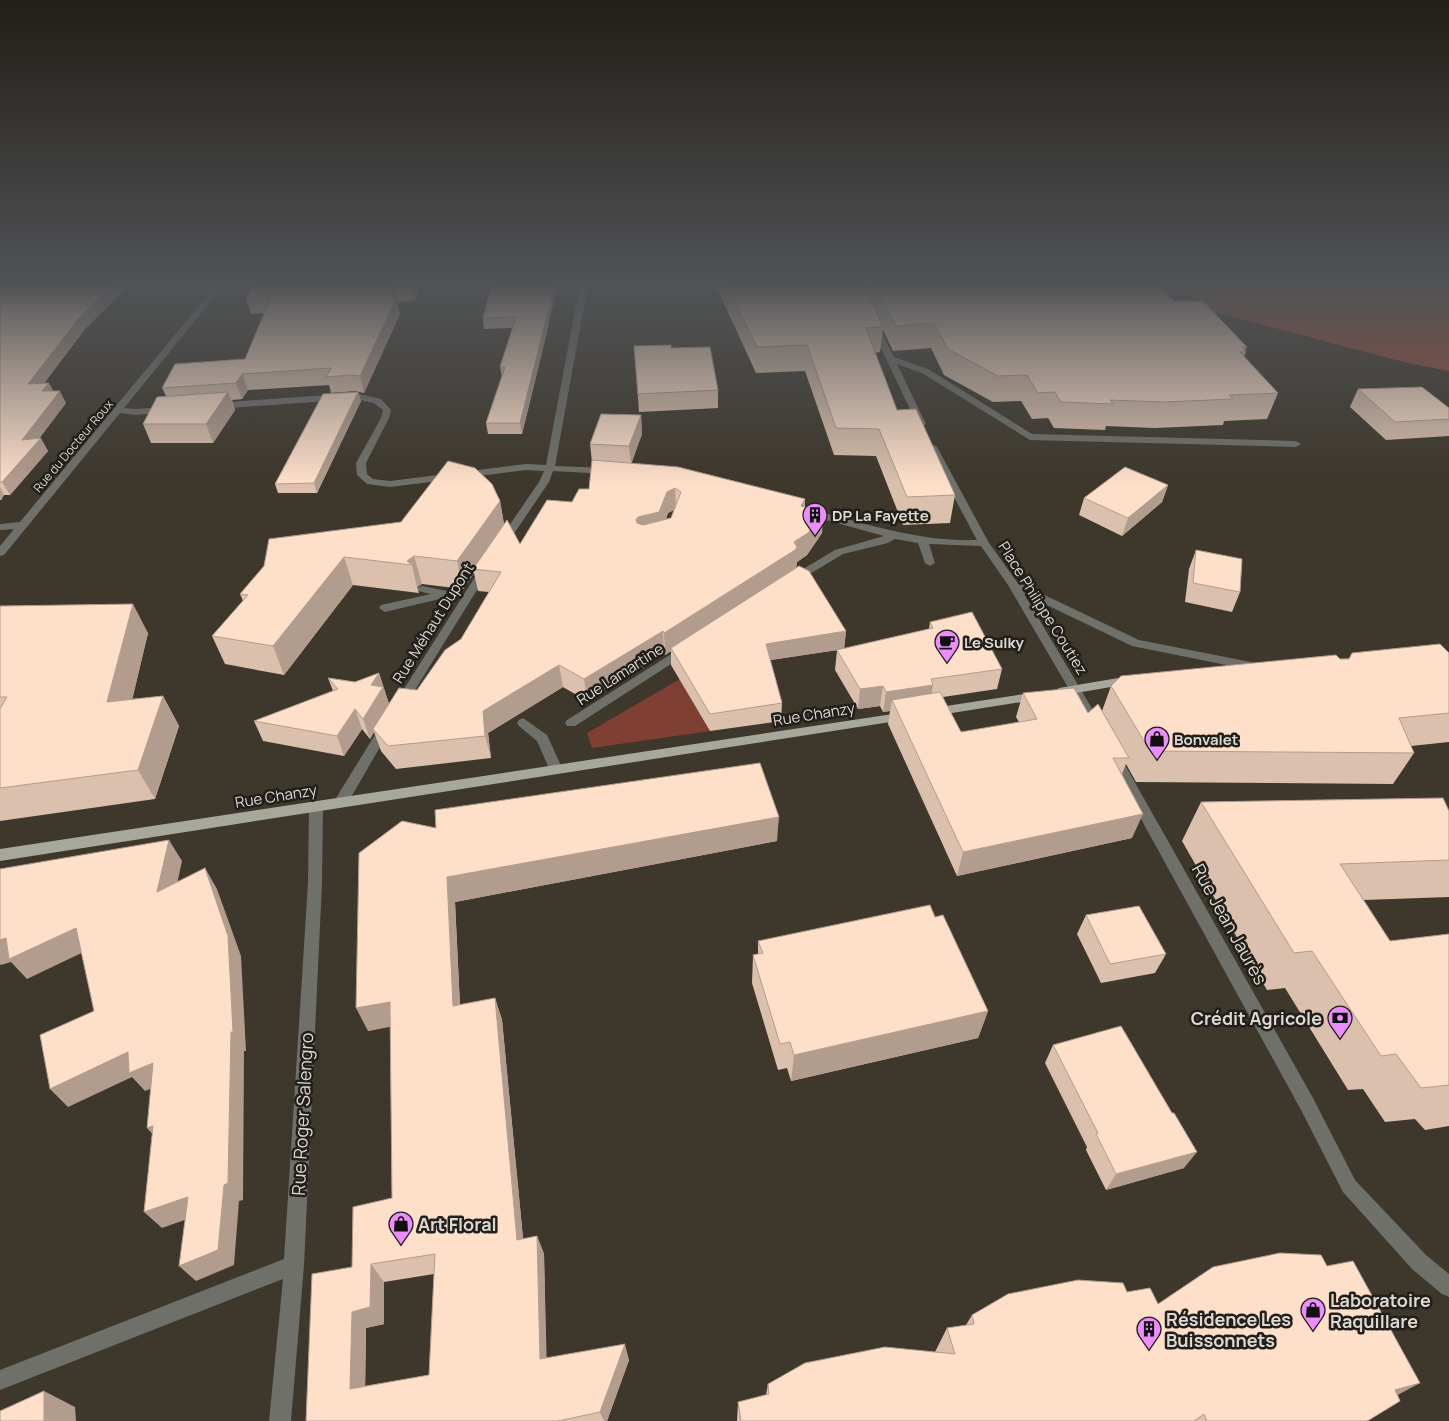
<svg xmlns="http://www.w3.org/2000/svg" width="1449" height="1421" font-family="Manrope,sans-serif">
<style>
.green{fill:#803f33}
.forest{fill:#9d4b3c}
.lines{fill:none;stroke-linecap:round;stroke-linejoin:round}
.minor{fill:#70706a;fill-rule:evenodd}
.major{fill:#a8a79b;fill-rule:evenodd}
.wall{fill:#dac0ad;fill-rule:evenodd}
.shaded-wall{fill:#b29c8d}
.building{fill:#fedfc9;stroke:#b29c8d;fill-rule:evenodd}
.labels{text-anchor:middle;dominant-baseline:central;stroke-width:5;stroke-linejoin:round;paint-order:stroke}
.far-street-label{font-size:12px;fill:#ddd9d2;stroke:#221f1a}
.poi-label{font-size:15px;font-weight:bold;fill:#ddd9d2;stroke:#221f1a;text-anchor:start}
.street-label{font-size:15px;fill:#ddd9d2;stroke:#221f1a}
.near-street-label{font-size:18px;fill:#ddd9d2;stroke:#221f1a}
.near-poi-label{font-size:18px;font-weight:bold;fill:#ddd9d2;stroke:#221f1a;text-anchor:start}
</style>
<rect width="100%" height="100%" fill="#3d372c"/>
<!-- green -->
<path class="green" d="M680 679 710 731 592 748 587 733Z"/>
<!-- forest -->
<path class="forest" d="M1183 284H1449V371L1408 363 1210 311Z"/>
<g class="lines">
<!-- minor -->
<path class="minor" d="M217 284H225L124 408 135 409 166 407 170 410 169 412 135 415 120 413 4 555 0 556V546L14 529 0 530V524L20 522Z
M580 284H588L555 466 608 468 613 471 608 474 553 471 549 482 507 544 503 545 498 542 539 482 544 471 526 470 390 487 367 484 357 475 356 463 381 418 383 410 374 403 355 399 216 409 212 406 216 403 355 393 381 399 391 410 389 418 366 463 367 474 373 479 390 481 526 464 546 465Z
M871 323 878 325 894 357 928 369 1032 434 1296 441 1301 444 1296 447 1030 440 922 373 897 364 926 424 924 426H918L870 325Z
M932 444 937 447 989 543 1017 582 1139 640 1256 663 1260 664 1262 667 1260 670 1256 671 1132 646 1024 594 1103 727 1101 730H1093L1008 585 981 546 929 544 935 563 930 566 925 563 918 543 895 539 888 543 843 554 798 581H790L789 579 790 577 835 550 884 536 804 514 803 512 808 509C865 523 918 542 977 540L927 447Z
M485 566 490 569 405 706H397L395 703 397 700 480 569Z
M422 586 452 592 454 594 448 597 385 612 379 608 381 605 431 594 418 591 416 589 418 587Z
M684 646 688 647 690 650 688 653 575 726H567L565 723 567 720Z
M523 718 547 735 563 770 561 773H551L537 741 519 726 517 723 519 720Z
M385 723 389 725 391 728 346 806 341 807 336 806 334 802 336 798 381 725Z
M1115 754 1120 756 1313 1098 1355 1180 1426 1255 1449 1274V1297L1442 1294 1412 1269 1343 1192 1301 1110 1108 759 1110 756Z
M316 801 321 802 323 806 322 883 304 1265 291 1421H269L283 1279 0 1390V1370L284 1259 308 883 309 806 311 802Z"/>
<!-- major -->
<path class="major" d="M1130 676 1134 677 1136 680 1134 683 1059 696 1053 692 1059 688Z
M1037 692 1043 696 1041 699 933 716 927 712 933 708Z
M906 712 910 713 912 716 910 719 0 861V849Z"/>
</g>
<!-- wall -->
<path class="wall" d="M0 284H130L85 329 44 383H49L53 391 66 403 39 438 48 451 10 495H4L1 500H0Z
M254 284H420L415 301 398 302 397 303 400 314 364 393 355 391 331 393 329 385 248 390 242 399 232 400 235 410 213 443H151L143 424 166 396 162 388 245 359 264 313 251 314 246 299Z
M492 284 549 324 522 434H488L486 423 502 377 500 367 513 328 484 329 483 318Z
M715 284H1158L1174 301 1247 347 1245 350 1246 352 1244 357 1278 393 1267 419 1224 421 1223 425 1155 428 1106 426 1105 430 1054 428 1048 418 1032 419 1021 401 993 402 944 375 931 348 893 351 883 330 880 352 875 353 897 410 955 495 950 523 903 525 876 456 834 455 805 371 756 373Z
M634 346 671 348 718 390V408L639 412Z
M1358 389 1449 408V436L1386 440 1350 407Z
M358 392 361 401 317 493H278L275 484Z
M641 415 642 434 631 463 805 499V507L822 533 807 555 797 562 796 568 846 631 844 649 770 660 782 703 781 721 710 731 671 665V651L665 655 664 653 587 701 563 687 488 733 491 758 396 769 381 751 374 732 370 739 362 729 344 756 263 741 254 721 333 691 328 678 355 682 379 673 389 704 417 690 461 639 489 592 478 591 474 573 463 589 422 584 417 587 419 593 353 585 284 675 225 664 212 636 243 601 240 594 401 522 500 501 504 525 520 544 589 489 592 462 590 444ZM674 510 671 518 666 519 668 513Z
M1168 485 1162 502 1122 536 1079 515 1084 498Z
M1196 550 1240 592 1232 612 1185 602 1189 569Z
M0 606 148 633 132 699 163 696 179 726 155 799 0 821Z
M930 622 1002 669 997 689 943 697 961 732 1019 722 1016 717 1023 693 1088 713 1102 711 1111 686 1340 659 1449 653V742L1411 746 1414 753 1393 784 1136 782 1126 764 1122 774 1132 838 957 876 888 724 890 711 883 712 880 706 858 709 835 670 837 650 929 629Z
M1201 802 1449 811V897L1364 900 1390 941 1449 934V1126L1425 1130 1415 1119 1385 1122 1363 1089 1348 1090 1285 988 1267 990 1182 841Z
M436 828 777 841 455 902 460 1005 495 998 502 1020 523 1239 537 1236 544 1254 546 1358 629 1360 607 1421H306L352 1267 392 1198 390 1026 368 1031ZM434 1274 429 1375 365 1386 366 1328 384 1324V1282Z
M1086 915 1166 954 1155 973 1101 983 1077 934Z
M935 917 988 1011 978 1038 791 1081 787 1068 778 1070 752 983 753 955 758 954V941Z
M1053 1045 1184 1168 1106 1190 1086 1150 1087 1147 1045 1063Z
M1127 1292 1398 1395 1400 1401 1367 1421H741L766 1395 768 1384 935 1352 947 1328 966 1325 972 1315Z
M738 1402 741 1421H737Z"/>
<!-- shaded-wall -->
<path class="shaded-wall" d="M114 284H130L85 329 34 397 28 384 80 317Z
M412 284H420L415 301 412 286Z
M555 284H558L522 434 520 423Z
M394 286 400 314 364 393 360 376Z
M242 374 248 390 242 399 236 383Z
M49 383 55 395 42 391Z
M60 391 66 403 30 451 41 438 48 451 10 495 2 482 22 440Z
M228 392 235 410 213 443 206 424Z
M358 392 361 401 317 493 314 483Z
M641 415 642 434 631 465 629 446Z
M1168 485 1162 502 1122 536 1128 518Z
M0 487 4 495 1 500 0 498Z
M675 488 676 509 668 513 661 533 640 538 636 520 638 517 667 492Z
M805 499 804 521 801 506Z
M500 501 505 529 473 569 474 573 463 589 457 561Z
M824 512 822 533 807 555 797 562 796 569 671 648V651L665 655 664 633 794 542Z
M414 556 422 584 417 587 412 565 407 561Z
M344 557 353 585 284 675 273 646Z
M133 604 148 633 125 731 107 702Z
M663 631 664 653 587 701 584 679Z
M846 631 844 649 765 661 766 644Z
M559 665 563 687 488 733 491 758 485 736 483 711Z
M379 673 390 707 373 729 374 732 370 739 363 719 371 685Z
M933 685 930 705 892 700 890 711 883 712 886 692Z
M883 686 880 706 858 709 860 689Z
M163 696 179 726 155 799 138 770Z
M355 709 362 729 344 756 337 736Z
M1143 814 1132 838 957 876 963 852Z
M779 817 777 841 455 902 461 1029 453 1006 447 877Z
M169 840 182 861 171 912 157 892Z
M205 868 217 889 241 956 246 1051H244L243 1200 239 1201 234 1265 196 1281 179 1266 218 1250Z
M76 928 92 948 27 979 11 962 1 965 0 964V940L6 938Z
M495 998 502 1020 525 1258 517 1240Z
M390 1002 400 1025 368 1031 356 1008Z
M988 1011 978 1038 791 1081 794 1055Z
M128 1052 153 1063 168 1082 145 1091 132 1077 68 1107 50 1089Z
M153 1126 163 1146 147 1128Z
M1197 1152 1184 1168 1106 1190 1116 1174Z
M188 1197 204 1213 162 1228 144 1212Z
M537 1236 544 1254 547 1374 540 1359Z
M371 1264 384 1282V1324L366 1328 365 1403 350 1389 352 1312Z
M625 1344 629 1360 607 1421H604L600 1412Z
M1420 1383 1379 1405 1395 1390Z
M44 1391 75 1407 76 1421H44Z"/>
<!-- building -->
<path class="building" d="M0 284H114L80 317 28 384 49 383 42 391H60L22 440 41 438 2 482H0Z
M254 284H412V286H394L391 296 396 299 360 376 350 375 326 377 331 368 242 374 236 383 162 388 175 364 245 359 271 297 246 299Z
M492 284H555L520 423H486L505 367H500L516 317 483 318Z
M726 284H863L883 327 866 328 897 410 916 409 955 495 907 497 879 429 836 428 807 345 757 347Z
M875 284H1158L1174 301H1203L1247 347H1242L1246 352H1240L1278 393 1229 395 1233 399 1164 402 1110 400 1113 404 1061 402 1055 392 1038 393 1027 375 998 376 948 349 934 323 896 326Z
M671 345V348L710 347 718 390 638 394 634 346Z
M1422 387 1449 408V419L1395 422 1358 389Z
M228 392 206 424H143L157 397Z
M358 392 314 483 275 484 323 394Z
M601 414 641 415 629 446 590 444Z
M592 460 678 467 805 499 801 506 824 512 808 533 794 542 797 547 795 550 664 633 663 631 584 679 559 665 483 711 485 736 388 746 373 729 399 688 417 690 445 650 461 639 501 572 473 569 507 520 520 544 547 500 572 502 579 489H589ZM675 488 681 492 671 518 643 525 637 523 636 520 638 517 659 512 667 492Z
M448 461 475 468 492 484 500 501 457 561 414 556 407 561 412 565 344 557 273 646 212 636 248 595 240 594 264 566 269 539 401 522Z
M1125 467 1168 485 1128 518 1084 498Z
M1196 550 1242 559 1240 592 1193 583Z
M799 566 809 571 846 631 766 644 782 703 710 714 671 648Z
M133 604 107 702 163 696 138 770 0 788V709L7 697H0V606Z
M972 612 1002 669 931 679 933 685 886 692 883 686 860 689 837 650 933 628 930 622Z
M1440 644 1449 653V713L1399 718 1414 753 1150 751 1111 686 1121 676 1336 655 1340 659H1349L1352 653Z
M379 673 371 685 383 687 363 719 355 709 337 736 254 721 338 689 328 678 355 682Z
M1074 688 1088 713 1098 704 1129 758H1113L1143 814 963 852 892 700 940 692 961 732 1037 719 1023 693Z
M760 763 779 817 447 877 453 1006 495 998 517 1240 537 1236 540 1359 625 1344 600 1412 558 1421H306L312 1274 352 1267 353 1207 392 1198 390 1002 356 1008 359 853 402 821 436 828 435 810ZM435 1254 429 1375 350 1389 352 1312 370 1307 371 1264Z
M1443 798 1449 811V860L1340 864 1390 941 1449 934V1085L1421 1088 1396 1054 1381 1056 1312 951 1294 953 1201 802Z
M169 840 157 892 205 868 228 936 233 1032H231L228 1183 224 1185 218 1250 179 1266 188 1197 144 1212 153 1126 147 1128 153 1063 129 1073 128 1052 50 1089 40 1035 94 1011 76 928 9 959 6 938 0 940V869Z
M930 905 935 917 943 915 988 1011 794 1055 790 1042 780 1044 753 955 763 953 758 941Z
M1139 906 1166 954 1110 964 1086 915Z
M1121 1026 1172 1113H1174L1197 1152 1116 1174 1096 1134 1098 1133 1053 1045Z
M1280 1253 1321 1255 1327 1266 1353 1261 1420 1383 1395 1390 1400 1401 1369 1420 1366 1421H1207L1204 1414 1194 1421H741L738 1402 769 1394 768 1384 805 1363 885 1347 955 1354 947 1328 974 1324 972 1315 1008 1294 1078 1280 1123 1283 1127 1292 1150 1288 1158 1304 1213 1267Z
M44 1391V1421H0V1411Z"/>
<!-- sky -->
<linearGradient id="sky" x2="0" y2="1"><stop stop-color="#221e18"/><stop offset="0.59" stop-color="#515356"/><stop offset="1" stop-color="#515356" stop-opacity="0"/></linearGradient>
<rect width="1449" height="483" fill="url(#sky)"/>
<!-- icons -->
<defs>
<symbol id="building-pin" viewBox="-11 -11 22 30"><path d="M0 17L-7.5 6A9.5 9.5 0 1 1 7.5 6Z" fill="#eb8dfc" stroke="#221f1a"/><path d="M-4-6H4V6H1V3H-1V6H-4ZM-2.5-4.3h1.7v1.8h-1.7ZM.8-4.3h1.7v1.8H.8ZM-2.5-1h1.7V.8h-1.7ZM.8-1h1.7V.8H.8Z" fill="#111"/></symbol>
<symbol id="cafe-pin" viewBox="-11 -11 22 30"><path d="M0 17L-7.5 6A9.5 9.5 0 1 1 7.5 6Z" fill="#eb8dfc" stroke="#221f1a"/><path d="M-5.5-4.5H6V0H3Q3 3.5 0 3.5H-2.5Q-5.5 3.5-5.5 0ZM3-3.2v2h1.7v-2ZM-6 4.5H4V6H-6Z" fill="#111"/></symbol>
<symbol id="shop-pin" viewBox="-11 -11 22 30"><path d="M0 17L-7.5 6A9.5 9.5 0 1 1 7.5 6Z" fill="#eb8dfc" stroke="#221f1a"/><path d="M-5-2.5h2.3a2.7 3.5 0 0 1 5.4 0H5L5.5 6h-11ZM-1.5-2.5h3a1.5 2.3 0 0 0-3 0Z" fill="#111"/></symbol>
<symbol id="bank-pin" viewBox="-11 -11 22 30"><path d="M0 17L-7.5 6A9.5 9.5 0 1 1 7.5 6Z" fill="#eb8dfc" stroke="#221f1a"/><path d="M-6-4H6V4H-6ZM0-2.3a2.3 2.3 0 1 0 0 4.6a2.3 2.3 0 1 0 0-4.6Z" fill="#111"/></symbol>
</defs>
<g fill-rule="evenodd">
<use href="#building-pin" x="801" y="501" width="28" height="38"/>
<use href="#cafe-pin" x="933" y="628" width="28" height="38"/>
<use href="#shop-pin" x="1143" y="725" width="28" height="38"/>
<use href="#bank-pin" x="1326" y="1004" width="28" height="38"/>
<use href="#shop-pin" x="387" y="1210" width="28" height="38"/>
<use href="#shop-pin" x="1299" y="1296" width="28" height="38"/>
<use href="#building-pin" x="1135" y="1315" width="28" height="38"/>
</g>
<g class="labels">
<!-- far-street labels -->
<g class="far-street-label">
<text transform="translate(73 446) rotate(-50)">Rue du Docteur Roux</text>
</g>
<!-- poi labels -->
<g class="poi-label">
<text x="832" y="515">DP La Fayette</text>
<text x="964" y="642">Le Sulky</text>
<text x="1174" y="739">Bonvalet</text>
</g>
<!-- street labels -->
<g class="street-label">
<text transform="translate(1043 608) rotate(58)">Place Philippe Coutiez</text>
<text transform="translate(433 623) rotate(-58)">Rue Méhaut Dupont</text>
<text transform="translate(620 674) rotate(-33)">Rue Lamartine</text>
<text transform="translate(814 714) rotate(-9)">Rue Chanzy</text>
<text transform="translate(276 796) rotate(-9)">Rue Chanzy</text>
</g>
<!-- near-street labels -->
<g class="near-street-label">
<text transform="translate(1230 924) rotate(61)">Rue Jean Jaurès</text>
<text transform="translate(302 1114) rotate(-87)">Rue Roger Salengro</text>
</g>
<!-- near-poi labels -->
<g class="near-poi-label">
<text x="1322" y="1018" text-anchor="end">Crédit Agricole</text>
<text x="418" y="1224">Art Floral</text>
<text x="1330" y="1300">Laboratoire<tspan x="1330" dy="21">Raquillare</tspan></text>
<text x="1166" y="1319">Résidence Les<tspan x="1166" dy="21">Buissonnets</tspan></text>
</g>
</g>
</svg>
